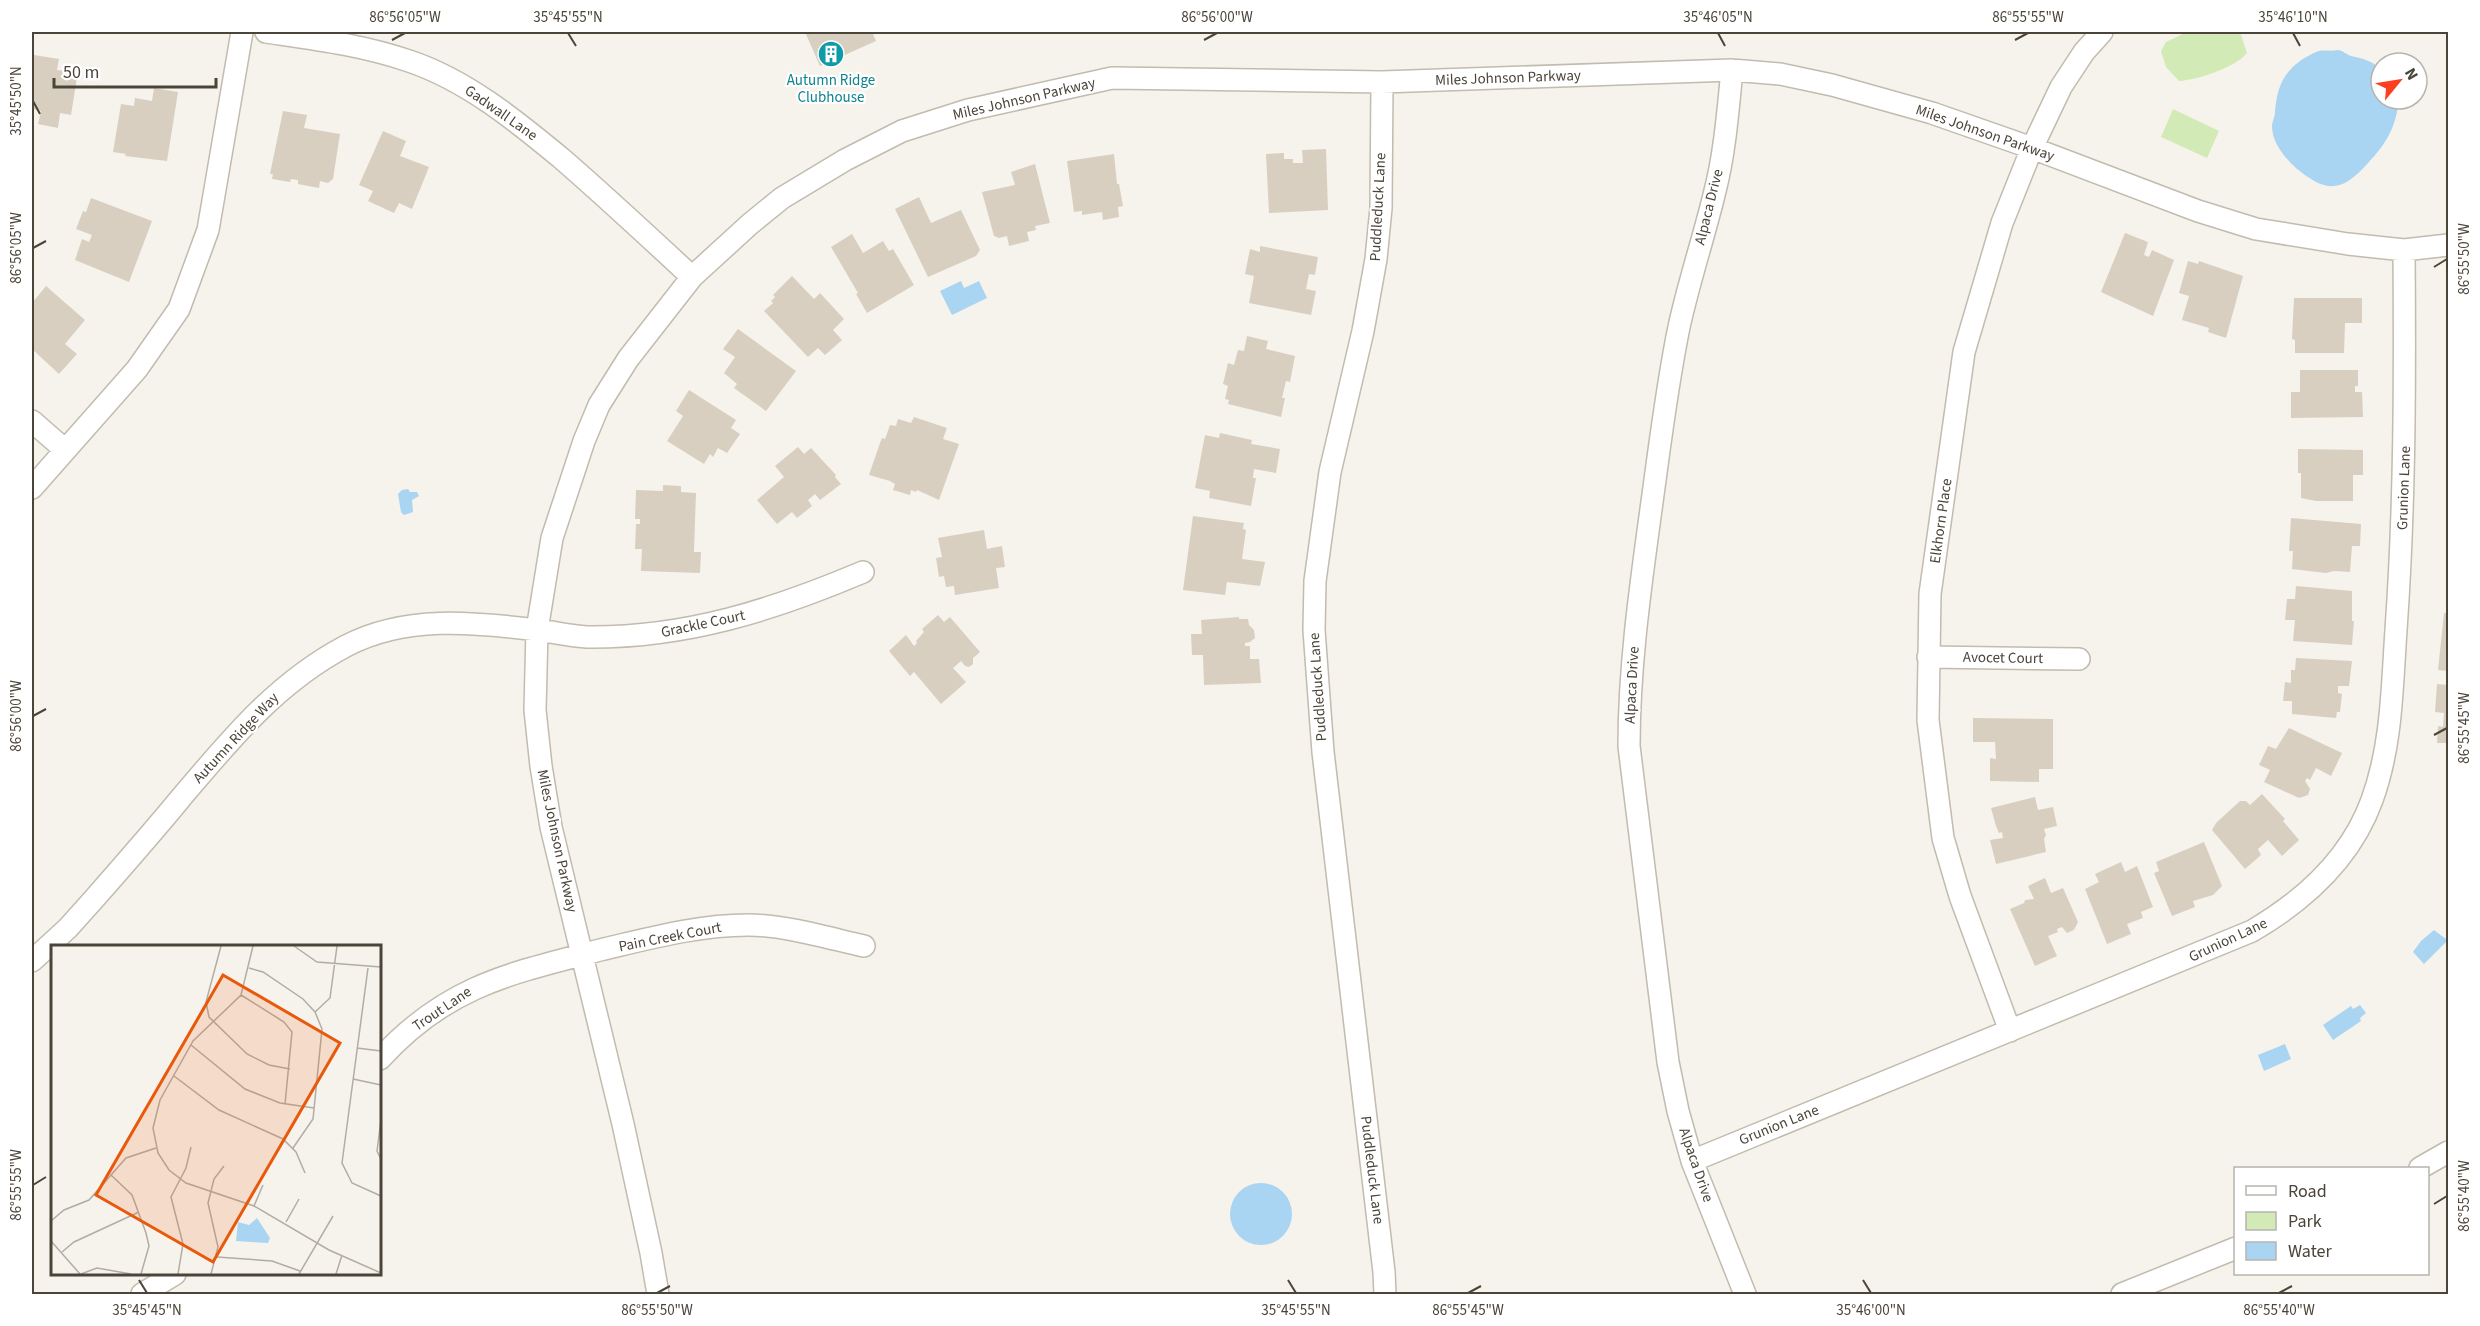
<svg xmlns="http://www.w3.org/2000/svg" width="2480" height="1326" font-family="'Source Sans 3',sans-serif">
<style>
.green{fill:#d2eab5}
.water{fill:#a9d4f2}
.building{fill:#d8cfc1}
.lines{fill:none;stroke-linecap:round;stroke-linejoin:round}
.street-casing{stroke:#c2bbae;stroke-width:24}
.street{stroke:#fff;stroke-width:21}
.ticks{fill:none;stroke:#4b4439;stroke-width:2}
.labels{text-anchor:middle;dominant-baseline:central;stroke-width:4.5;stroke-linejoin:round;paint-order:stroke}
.street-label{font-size:15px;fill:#4b4439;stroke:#fff}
.culture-label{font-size:15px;fill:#0d838f;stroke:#fff}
.inset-road{fill:none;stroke:#b2ada4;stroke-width:1.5}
.view{fill:#e8590c;fill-opacity:0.15;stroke:#e8590c;stroke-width:3}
.inset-edge{fill:none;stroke:#4b4439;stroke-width:3}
.neatline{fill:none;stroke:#4b4439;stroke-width:2}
.ticks-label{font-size:15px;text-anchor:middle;fill:#4b4439}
</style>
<rect width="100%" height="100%" fill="#f6f3ec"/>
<!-- green -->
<path class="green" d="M2187 32H2240L2247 53C2236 67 2197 80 2179 81L2166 67 2161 51 2166 42Z
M2173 109 2219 131 2207 158 2161 137Z"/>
<!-- water -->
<path class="water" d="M2338 50C2344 51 2345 54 2351 56 2363 59 2372 60 2381 70V99H2399C2396 127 2387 143 2368 163 2342 192 2327 194 2296 168 2285 158 2272 143 2272 126 2272 121 2275 117 2275 112 2277 83 2287 65 2316 52 2323 49 2330 52 2338 50Z
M961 281 964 288 979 281 987 298 952 315 940 291Z
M408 489 410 492H417L419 496 412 500 413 512 404 515 401 512 398 494 402 490Z
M2434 930 2446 939V942L2424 964 2413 952 2421 941Z
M2360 1005 2366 1013 2360 1018 2361 1021 2333 1040 2323 1025 2351 1006 2353 1009Z
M2285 1044 2291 1059 2264 1071 2258 1055Z
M1230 1214a31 31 0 1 1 62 0a31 31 0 1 1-62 0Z"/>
<!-- building -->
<path class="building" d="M805 32H872L876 41 820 66Z
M34 55 59 59 57 70 67 71 66 76 77 78 71 115 60 113 58 128 38 124 41 111 32 109V72Z
M154 88 178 92 167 161 125 156 126 154 113 152 121 104 134 106 135 98 152 101Z
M283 111 307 115 304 128 340 134 333 179 328 183 320 181 319 188 298 184V180L291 179 290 182 272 179 273 174H270Z
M383 131 406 141 400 156 429 167 412 209 399 203 394 213 368 201 373 191 359 185Z
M1326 149 1328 210 1269 213 1266 154 1284 153V159H1293V163H1303L1302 150Z
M1114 154 1117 184H1119L1123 206 1118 207 1119 217 1103 220 1102 212 1082 215V211L1074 212 1067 161Z
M1035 164 1050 223 1035 226 1036 230 1027 232 1029 241 1009 246 1007 236 999 238 994 236 982 192 1015 185 1011 172Z
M919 197 931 223 961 210 980 250 976 256 928 277 895 209Z
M91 198 152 221 129 282 75 260 82 239 89 242 92 235 76 229 83 211 86 212Z
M2125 233 2148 242 2144 255 2149 257 2152 250 2174 260 2153 316 2101 292Z
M852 234 863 253 883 241 889 251 893 249 914 285 867 313 856 294 858 293 831 247Z
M1260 246 1318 257 1315 275 1309 274 1306 289 1316 291 1311 315 1249 303 1254 276 1245 274 1250 249 1260 252Z
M2188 261 2198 264 2199 261 2243 276 2226 338 2208 332 2209 328 2182 320 2189 296 2179 293Z
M792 276 814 299 820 293 844 319 833 330 842 340 825 355 818 348 808 357 764 311 773 303 771 301 775 297 773 295Z
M46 286 85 320 65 344 77 354 59 374 32 349V303Z
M2294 298H2362V323H2345L2344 353H2295V340L2292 339Z
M738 329 796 371 766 411 734 388 737 384 724 373 735 357 723 349Z
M1247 336 1268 341 1266 349 1295 356 1290 382 1286 381 1282 398H1285L1281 417 1228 404 1229 400 1225 399 1228 386 1223 384 1228 363 1234 365 1238 350 1244 351Z
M2300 370H2358V386H2355V392H2362L2363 417 2291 418V392H2300Z
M689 390 736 420 731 428 740 434 727 453 718 448 713 457 710 454 704 464 667 441 683 416 676 411Z
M914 417 947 428 943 439 959 444 939 500 917 490 916 492 911 490 910 495 893 490 895 484 890 481 869 475 880 443 882 438 885 439 890 425 896 426 898 419 911 423Z
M1220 433 1252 440 1251 444 1280 449 1276 473 1254 469 1253 478H1256L1251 506 1209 498 1210 491 1195 488 1205 435 1219 438Z
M798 447 804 454 811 448 836 475 835 477 841 484 820 500 815 494 808 500 812 506 797 518 792 512 777 524 757 500 784 477 775 466Z
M2298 449 2363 450V475H2353V501H2316L2301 498V473H2298Z
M663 485 681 486V492L696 493 694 552H701L700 573 641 571 642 549H635L636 524H640V519H635L636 490 663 491Z
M1193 516 1244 523 1243 529 1246 530 1242 559 1265 562 1260 586 1227 582 1225 595 1183 590Z
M2291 518 2361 524 2360 546H2352L2350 572 2334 571 2326 573 2292 569 2293 551H2289Z
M984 530 987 549 1002 546 1005 567 996 568 999 588 955 595 954 586 946 587 944 576 939 577 936 558 942 557 938 538Z
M2296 586 2352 591V621H2354L2352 645 2293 641 2295 620H2285L2287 599H2295Z
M2444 613H2448V671L2438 670Z
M938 615 944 622 950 617 980 652 973 658V664L969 667 965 666 961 661 953 668 966 682 941 704 914 672 910 676 889 651 906 635 914 646 917 643 916 641 924 632 922 629Z
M1239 617V619H1248L1249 625 1254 630 1255 638 1250 642 1245 643V646H1250V659H1259L1261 683 1204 685 1203 655H1192L1191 634H1202L1201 620Z
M2296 658 2352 661 2349 686H2338V693L2342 694 2340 712H2337L2336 718 2292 714V701H2283L2285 682 2291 683V670H2295Z
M2437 684 2448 685V743H2437L2438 726 2443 727 2444 713 2435 712Z
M1973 718 2053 719V769H2039V782L1990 781V758L1996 759 1995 742H1973Z
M2289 728 2342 753 2331 776 2316 768 2310 780 2307 778 2305 781 2310 789 2308 795 2299 798 2264 782 2270 770 2259 765 2268 746 2276 749Z
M2262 794 2285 819 2283 821 2299 840 2282 856 2268 840 2258 849 2261 855 2245 869 2212 830 2216 823 2240 801H2246L2250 805Z
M2035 797 2038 810 2053 807 2057 826 2044 829 2046 835 2044 839 2046 852 1996 864 1990 840 2003 838 2002 832 1999 833 1996 826 1991 808Z
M2204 842 2222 886 2213 895 2193 901 2195 907 2172 916 2154 873 2159 871 2156 862Z
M2121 862 2125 872 2137 866 2153 907 2141 912 2143 918 2127 924 2131 934 2107 944 2085 889 2099 882 2095 874Z
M2045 878 2051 893 2063 888 2078 922 2074 930 2067 933 2062 927 2057 929 2058 932 2048 936 2057 956 2035 966 2010 909 2024 903 2025 900 2034 899 2028 886Z"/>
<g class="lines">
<defs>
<path id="street" d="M266 32C314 39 363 45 409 61 466 80 515 120 561 158 606 197 649 237 692 277
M1732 70C1728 110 1725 152 1715 191 1704 237 1689 281 1679 327 1667 385 1660 444 1652 502 1641 583 1629 664 1629 746L1668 1062 1678 1111 1692 1161 1745 1294
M1382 82 1381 208 1376 259 1363 331 1330 472 1315 581 1314 630 1323 752 1384 1272 1385 1294
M32 421 64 449
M32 488 137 369 179 309 208 230 242 32
M1928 657 2079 659
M32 961 68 928 94 899C123 866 152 833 180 799 230 740 276 683 346 646 405 615 473 622 537 630 554 632 570 636 587 637 686 638 773 610 863 572
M2010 1031 1960 896 1943 838 1928 720 1930 594 1964 352 2002 223 2032 148 2061 87 2084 52 2102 32
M380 1059C447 985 512 973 604 949 651 938 699 925 748 925 785 925 828 938 864 946
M1692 1161 2252 931C2305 900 2351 858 2372 800 2392 745 2392 688 2396 630 2405 503 2405 377 2404 250
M2420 1168 2448 1152
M142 1294 175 1274
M658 1294 651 1253 623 1124 551 827 541 766 535 710 537 630 552 538 584 441 599 405 628 359 692 277 750 224 782 198 845 160 902 131 968 110 1112 78 1382 82 1732 70 1780 74 1832 85 1932 113 2032 148 2198 211 2256 229 2348 244 2404 250 2448 245
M2122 1294 2236 1248"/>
</defs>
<!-- street casing -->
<use href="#street" class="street-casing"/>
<!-- street -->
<use href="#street" class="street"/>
</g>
<!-- ticks -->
<path class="ticks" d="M568 33 576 46M1718 33 1725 46M2293 33 2300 46M392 40 405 33M1204 40 1217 33M2015 40 2028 33M33 101 40 114M33 248 46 241M2434 267 2447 259M33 716 46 709M2434 735 2447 728M33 1185 46 1177M2434 1204 2447 1196M139 1280 147 1293M1288 1280 1296 1293M1863 1280 1871 1293M657 1293 670 1286M1468 1293 1481 1286M2279 1293 2292 1286"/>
<!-- icons -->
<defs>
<symbol id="building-disc" viewBox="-11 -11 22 22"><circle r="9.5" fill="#0f9aa8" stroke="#fff"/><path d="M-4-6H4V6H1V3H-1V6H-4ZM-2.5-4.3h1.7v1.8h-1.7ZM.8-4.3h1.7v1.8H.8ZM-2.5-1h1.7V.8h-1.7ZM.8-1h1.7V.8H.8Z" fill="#fff"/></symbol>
</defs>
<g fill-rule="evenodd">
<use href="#building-disc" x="816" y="39" width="30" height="30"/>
</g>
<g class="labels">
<!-- street labels -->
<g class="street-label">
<text transform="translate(1508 78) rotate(-2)">Miles Johnson Parkway</text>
<text transform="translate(1024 99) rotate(-13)">Miles Johnson Parkway</text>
<text transform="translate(501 113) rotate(35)">Gadwall Lane</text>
<text transform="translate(1985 133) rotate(19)">Miles Johnson Parkway</text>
<text transform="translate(1378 207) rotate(-87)">Puddleduck Lane</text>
<text transform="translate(1709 207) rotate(-76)">Alpaca Drive</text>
<text transform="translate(2404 488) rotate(-88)">Grunion Lane</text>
<text transform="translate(1941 521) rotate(-82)">Elkhorn Place</text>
<text transform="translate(703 624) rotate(-12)">Grackle Court</text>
<text transform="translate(2003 658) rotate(1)">Avocet Court</text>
<text transform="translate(1632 685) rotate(-87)">Alpaca Drive</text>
<text transform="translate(1318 687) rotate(-94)">Puddleduck Lane</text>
<text transform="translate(236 738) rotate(-47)">Autumn Ridge Way</text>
<text transform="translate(557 841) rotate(78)">Miles Johnson Parkway</text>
<text transform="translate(670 937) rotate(-11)">Pain Creek Court</text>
<text transform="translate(2228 940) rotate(-25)">Grunion Lane</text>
<text transform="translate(442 1009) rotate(-34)">Trout Lane</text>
<text transform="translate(1779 1125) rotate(-22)">Grunion Lane</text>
<text transform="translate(1696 1165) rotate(71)">Alpaca Drive</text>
<text transform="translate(1372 1170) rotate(83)">Puddleduck Lane</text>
</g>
<!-- culture labels -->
<g class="culture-label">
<text x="831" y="80">Autumn Ridge<tspan x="831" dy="17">Clubhouse</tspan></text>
</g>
</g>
<!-- overview -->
<g transform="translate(51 945)">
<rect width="330" height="330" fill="#f6f3ec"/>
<path d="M206 273 219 293 217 298 185 296 187 277 198 280Z" fill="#a9d4f2"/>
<path class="inset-road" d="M170 1 155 57 158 72 196 109 218 120 239 124M202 1 190 50 142 96 109 155 102 183 107 208 118 225 135 238 203 261 278 305 330 328M243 1 266 17 330 22M198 23 212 27 252 54 264 67 271 84 262 174 242 203M317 23 291 218 301 238 330 251M190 50 233 77 241 87 234 159M264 67 279 53 286 1M140 100 194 144 229 158 263 163M306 103 330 106M123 131 168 165 232 194 245 207 254 228M302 134 330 140M330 175 326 206 330 214M60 230 81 250 95 288 98 301 90 329M203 261 212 240M0 276 13 265 38 255 75 213 105 203M235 277 248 254M0 296 29 329M11 307 23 297 88 267M166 312 221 316 249 326M30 329 46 323 80 329M127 329 132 299 120 252 135 223 140 202M160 329 167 302 157 258 163 234 173 221M248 329 282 271M285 329 291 310"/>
<path class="view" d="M172 30 289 98 162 317 45 250Z"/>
<rect width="330" height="330" class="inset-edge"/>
</g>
<!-- border -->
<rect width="2480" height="1326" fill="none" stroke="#ffffff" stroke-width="66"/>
<!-- legend -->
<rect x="2234" y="1167" width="195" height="108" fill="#ffffff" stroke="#b7b4b0" stroke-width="1.5"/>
<rect x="2246" y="1186" width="30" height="9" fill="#ffffff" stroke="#b7b4b0" stroke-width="1.5"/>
<text x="2288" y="1197" font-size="18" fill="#4b4439">Road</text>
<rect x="2246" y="1212" width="30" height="18" fill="#d2eab5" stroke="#b7b4b0" stroke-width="1.5"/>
<text x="2288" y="1227" font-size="18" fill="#4b4439">Park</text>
<rect x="2246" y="1242" width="30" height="18" fill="#a9d4f2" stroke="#b7b4b0" stroke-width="1.5"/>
<text x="2288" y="1257" font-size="18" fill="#4b4439">Water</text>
<!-- north arrow -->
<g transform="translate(2399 81) rotate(60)"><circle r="28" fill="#ffffff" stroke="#b7b4b0" stroke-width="1.5"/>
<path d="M0-4.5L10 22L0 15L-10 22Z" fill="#fc3f1d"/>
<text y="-9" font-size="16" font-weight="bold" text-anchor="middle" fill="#4b4439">N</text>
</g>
<!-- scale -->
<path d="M54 78v9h162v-9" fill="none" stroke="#4b4439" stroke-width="3"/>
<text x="63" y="78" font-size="18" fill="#4b4439" stroke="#ffffff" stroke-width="4.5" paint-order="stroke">50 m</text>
<rect x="33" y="33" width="2414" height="1260" class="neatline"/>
<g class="ticks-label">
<text x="405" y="22">86°56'05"W</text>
<text x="568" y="22">35°45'55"N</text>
<text x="1217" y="22">86°56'00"W</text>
<text x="1718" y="22">35°46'05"N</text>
<text x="2028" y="22">86°55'55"W</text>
<text x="2293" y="22">35°46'10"N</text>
<text transform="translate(16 101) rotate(-90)" y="5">35°45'50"N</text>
<text transform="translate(16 248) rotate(-90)" y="5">86°56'05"W</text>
<text transform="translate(2464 259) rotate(-90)" y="5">86°55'50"W</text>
<text transform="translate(16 716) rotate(-90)" y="5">86°56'00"W</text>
<text transform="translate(2464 728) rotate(-90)" y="5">86°55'45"W</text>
<text transform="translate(16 1185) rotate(-90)" y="5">86°55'55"W</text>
<text transform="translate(2464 1196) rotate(-90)" y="5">86°55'40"W</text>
<text x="147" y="1315">35°45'45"N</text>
<text x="657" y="1315">86°55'50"W</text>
<text x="1296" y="1315">35°45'55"N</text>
<text x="1468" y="1315">86°55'45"W</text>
<text x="1871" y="1315">35°46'00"N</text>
<text x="2279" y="1315">86°55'40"W</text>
</g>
</svg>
